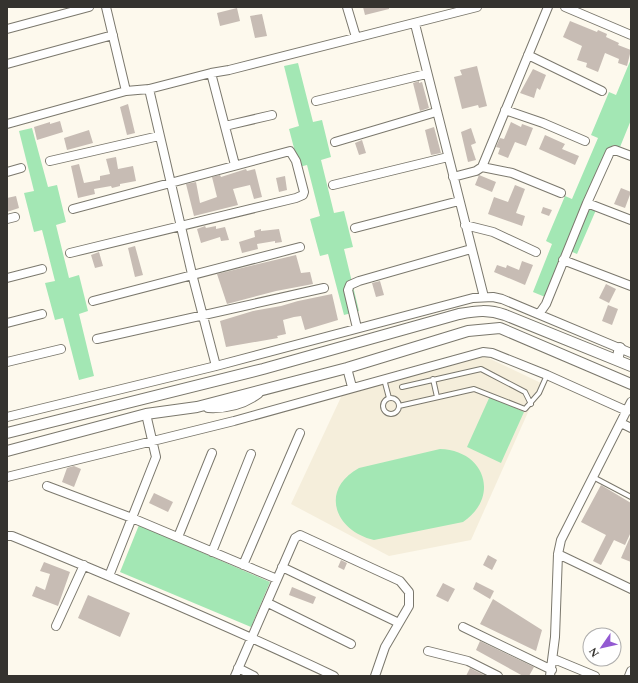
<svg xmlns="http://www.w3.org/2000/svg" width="638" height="683" font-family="Spectral,serif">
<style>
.built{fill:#f5eedb}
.green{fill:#a3e7b4}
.building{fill:#c7bcb4}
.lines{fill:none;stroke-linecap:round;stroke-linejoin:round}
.service-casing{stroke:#7b786d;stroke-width:6}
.minor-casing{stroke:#7b786d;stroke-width:10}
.tertiary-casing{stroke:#7b786d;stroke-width:12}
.service{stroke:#fff;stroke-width:4}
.minor{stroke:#fff;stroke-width:8}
.tertiary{stroke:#fff;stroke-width:10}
</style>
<rect width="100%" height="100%" fill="#fdf9ed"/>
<!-- built -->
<path class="built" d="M484 356 541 383 471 540 389 556 291 504 342 395Z"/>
<!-- green -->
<path class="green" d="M631 59V120L620 147 613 145 587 206 596 210 577 254 570 251 550 299 533 292 552 244 546 241 565 196 572 199 598 138 591 135 609 92 616 95Z
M298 63 313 122 322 120 331 157 321 160 334 213 344 211 353 247 344 249 359 311 344 315 328 254 320 256 310 219 320 216 307 165 299 167 289 129 299 126 284 66Z
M32 128 48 187 57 185 66 222 56 225 69 278 79 275 88 311 79 314 94 376 79 380 63 318 55 320 45 283 55 281 42 230 34 232 24 193 34 191 19 131Z
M490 396 524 412 501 463 467 447Z
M440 449C484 450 501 496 463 522L374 540C335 531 319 490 359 468Z
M139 525 270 582 251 627 120 572Z"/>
<!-- building -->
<path class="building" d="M363 7H389V9L365 15Z
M237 8 240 21 220 26 217 13Z
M262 14 267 36 255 38 250 16Z
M570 21 597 32 598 30 607 34 606 37 619 43 618 45 631 50 627 66 618 63 619 59 605 53 598 72 586 67 587 63 577 60 582 46 563 37Z
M477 66 487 106 479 108 478 105 462 109 454 77 462 75 460 70Z
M533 69 546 75 540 90 537 88 534 98 520 93Z
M419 81V83L422 82 429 108 420 111 413 83Z
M128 104 135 133 127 135 120 107Z
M60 121 63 132 37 140 34 127 50 122V124Z
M511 122 521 127 522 124 533 128 526 146 515 142 508 158 498 154 500 148 496 147 500 138 504 139Z
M434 127 441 153 431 155 425 130Z
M471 128 476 143 471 145 476 160 468 162 461 132Z
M89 130 93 143 67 150 64 138Z
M545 135 565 144 562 149 579 156 575 165 539 149Z
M362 140 366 153 359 155 355 143Z
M116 157 118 169 133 166 136 181 120 184V186L112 188 111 186 94 189 95 194 78 198 71 166 79 164 84 183 100 180V176L110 174 106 159Z
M246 169 247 171 255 169 262 197 254 199 250 185 233 189 238 205 194 216 186 184 196 182 200 203 217 197 212 177 220 175 221 177Z
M479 175 496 182 492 192 475 185Z
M285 176 287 190 279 192 276 178Z
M515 185 525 189 516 213 525 216 522 226 488 214 494 197 508 202Z
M621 188 631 192 625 208 614 204Z
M16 196 19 208 7 212V198Z
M543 207 552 210 549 216 541 213Z
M205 226 206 228 216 226V229L225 227 229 240 221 241 220 237 201 243 197 229Z
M261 229V231L279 229 282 242 275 243V241L257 244 258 249 242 253 239 242 255 237 254 231Z
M135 246 143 275 135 277 128 248Z
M99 252 103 266 95 268 91 255Z
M296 255 301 273 310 272 313 284 276 291 227 304 217 274Z
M522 261 533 265 525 285 494 272 497 265 506 268 507 265 519 270Z
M380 281 384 295 376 297 372 283Z
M606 284 616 289 609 303 599 298Z
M332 294 338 320 305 330 301 316 294 317 283 320 286 334 277 336 278 338 226 347 220 321 253 311 281 306 298 301Z
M608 305 618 309 612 325 602 321Z
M74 466 81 469 74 487 62 482 67 468Z
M601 485 631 503V532L625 545 614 540 601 565 593 561 606 535 581 522Z
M154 493 173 502 168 512 149 503Z
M631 535V562L621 558Z
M488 555 497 560 492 570 483 565Z
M341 560 347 563 344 570 338 567Z
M44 562 70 572 58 606 32 596 36 586 45 590 50 574 40 571Z
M476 582 494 591 490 599 473 589Z
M443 583 455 589 448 602 436 596Z
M292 587 316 597 313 604 289 595Z
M88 595 130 613 120 637 78 618Z
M493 599 542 630 536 651 480 624Z
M480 641 534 667 529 676H523L476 650Z
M470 668 486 676H466Z"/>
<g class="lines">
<defs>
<path id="service" d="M384 379 389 398
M433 379 437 397
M402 387 481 369 525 392 531 404
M383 406a8 8 0 1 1 16 0a8 8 0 1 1-16 0Z
M399 406 474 389 525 409 539 393 547 375
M593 477 631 497"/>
<path id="minor" d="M106 7 126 91
M347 7 356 37
M565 7 631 35
M415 24 484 297
M7 29 89 7
M528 55 602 91
M7 64 113 35
M211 73 235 165
M149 89 192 274 216 366
M316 101 426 74
M505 110 543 123 585 141
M7 124 126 91 149 89 211 73 229 70 477 7
M225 126 272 115
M335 142 436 112
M50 161 159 136
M482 167 512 173 561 193
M7 172 21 168
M453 177 476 171 482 167 548 7
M333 185 448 157
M587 203 631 220
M7 219 15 217
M465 225 493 232 536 252
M355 228 459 201
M70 253 296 198 303 195 304 192 296 161 290 151 73 209
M563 260 631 286
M7 278 42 269
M93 301 300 247
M539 314 546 304 587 203 610 152 615 150 631 156
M7 323 42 314
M357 328 348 290 350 285 359 281 471 249
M97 339 324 288
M7 362 61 349
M347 368 352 387
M7 417 216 366 473 298 493 297 502 299 631 353
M621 423 631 428
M7 477 234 421 483 352 492 353 547 375 627 411
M47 486 132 518 277 579
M7 536H12C120 580 228 626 334 676
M178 537 212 453
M212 552 251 454
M558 554 631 589
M243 565 300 433
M282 567 399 623
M109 576 156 457 146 414
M268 603 351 644
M56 626 84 565
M463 627 552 670
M428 651 468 661 498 676
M554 659 595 676
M238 668 254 676
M235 676 295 538 300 535 400 581 409 592V606L385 647 375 676
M550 676 555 637 558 554 561 540 631 402
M629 676 631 671"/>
<path id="tertiary" d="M617 360 620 348
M208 407C227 408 243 404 258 393
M7 433 263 369 459 314C476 311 488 309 505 315L631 366
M7 451 146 414 197 407 347 368 468 331 500 328 631 384"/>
</defs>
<!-- service casing -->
<use href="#service" class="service-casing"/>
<!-- minor casing -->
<use href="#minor" class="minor-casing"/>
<!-- tertiary casing -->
<use href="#tertiary" class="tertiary-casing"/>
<!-- service -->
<use href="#service" class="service"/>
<!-- minor -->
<use href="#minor" class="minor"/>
<!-- tertiary -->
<use href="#tertiary" class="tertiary"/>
</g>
<!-- border -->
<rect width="638" height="683" fill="none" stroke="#35332f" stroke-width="16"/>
<!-- north arrow -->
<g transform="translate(602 647) rotate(236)"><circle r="19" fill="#ffffff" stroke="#aeadac"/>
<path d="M0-3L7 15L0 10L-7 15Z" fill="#935ad2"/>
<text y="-6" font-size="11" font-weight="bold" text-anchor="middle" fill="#35332f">N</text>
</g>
</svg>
